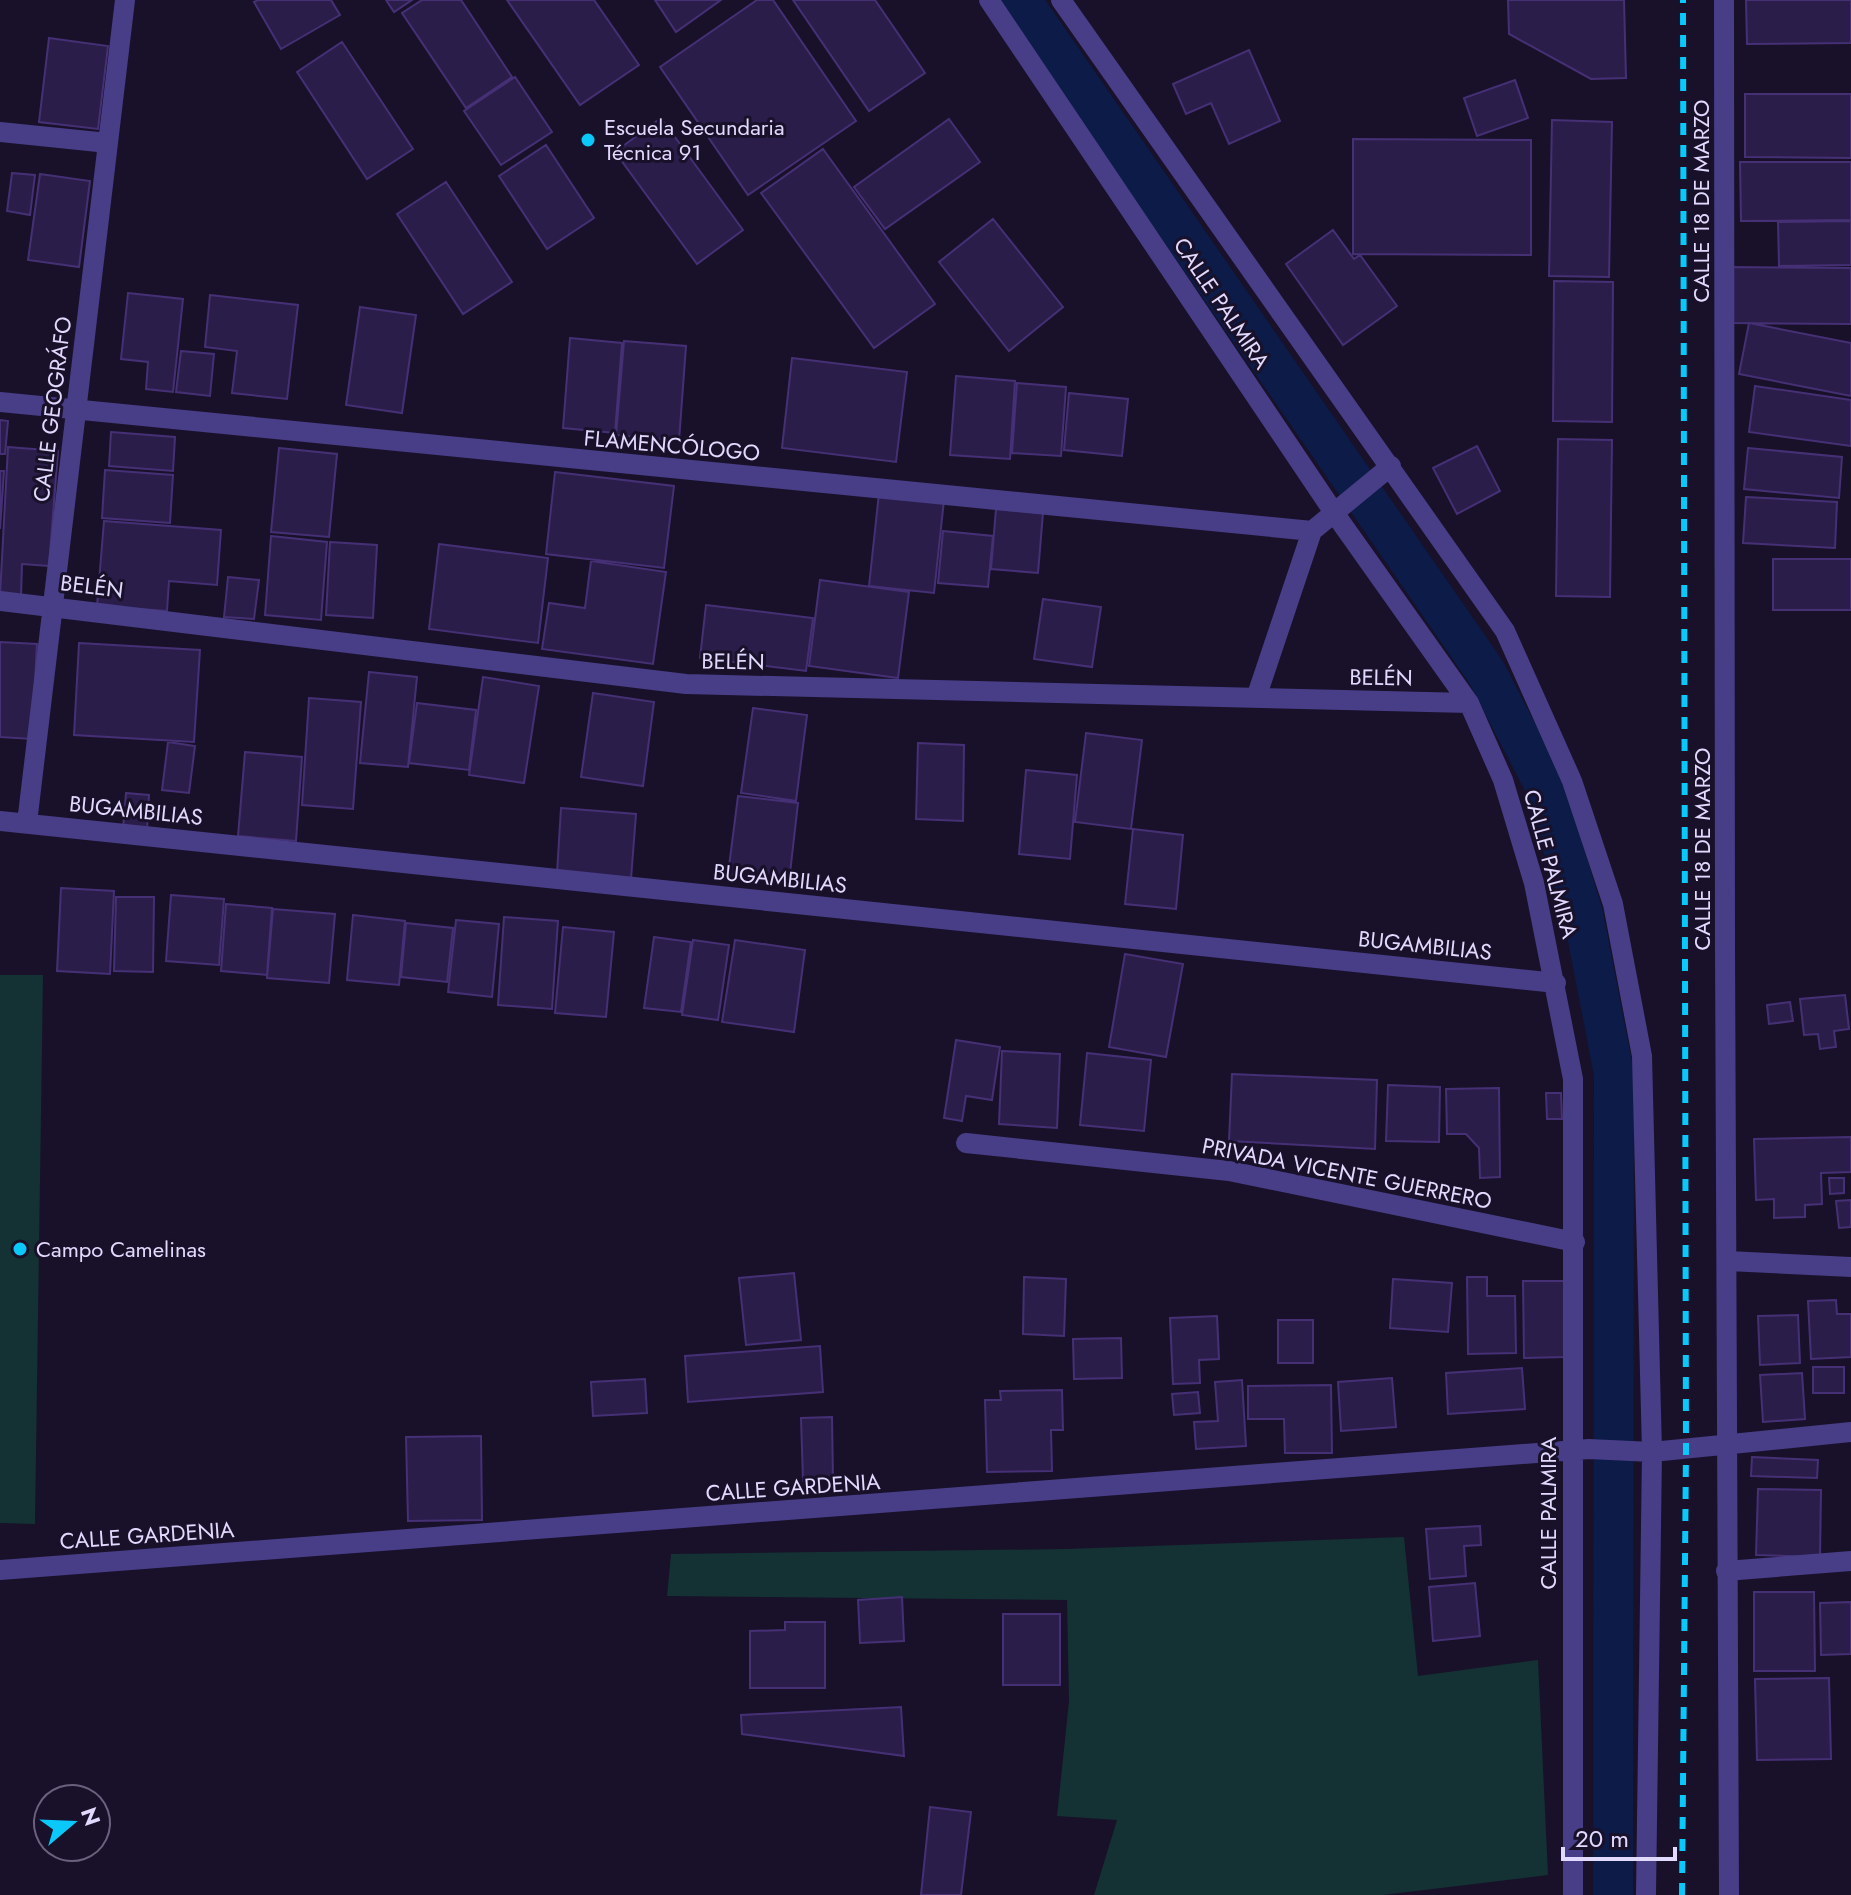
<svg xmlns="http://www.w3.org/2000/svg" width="1851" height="1895" font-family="Jost,sans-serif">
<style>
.green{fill:#143133}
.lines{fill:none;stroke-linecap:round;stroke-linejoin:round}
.canal{stroke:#0c1b47;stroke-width:40}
.building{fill:#2b1d4a;stroke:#453075;stroke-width:2}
.minor{stroke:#483d87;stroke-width:20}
.rail{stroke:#0ac8fa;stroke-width:6;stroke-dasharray:12 10;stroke-linecap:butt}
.poi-dot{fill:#0ac8fa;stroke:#181129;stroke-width:3}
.labels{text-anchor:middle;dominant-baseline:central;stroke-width:6;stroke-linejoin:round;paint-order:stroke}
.poi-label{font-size:22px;fill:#e2dafe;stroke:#181129;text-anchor:start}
.street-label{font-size:22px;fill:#e2dafe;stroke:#181129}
</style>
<rect width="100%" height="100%" fill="#181129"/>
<!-- green -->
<path class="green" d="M0 975H43L35 1524 0 1523Z
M1404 1537 1418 1676 1538 1660 1548 1875 1383 1895H1094L1117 1820 1057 1816 1069 1701 1067 1600 667 1596 671 1554 1066 1549Z"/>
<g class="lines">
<!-- canal -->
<path class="canal" d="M1021 0 1486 672 1543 782 1583 914 1614 1074 1613 1895"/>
</g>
<!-- building -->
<path class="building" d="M258 0H331L340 15 281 49 254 2Z
M386 0H412L394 12Z
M422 0H461L512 77 466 108 402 13Z
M507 0H594L639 65 580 105Z
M655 0H721L676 32Z
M757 0H773L856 121 748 195 660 67Z
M793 0H875L925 73 869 111Z
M1508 0H1624L1626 78 1591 79 1509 34Z
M1746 0H1851V43L1747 44Z
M49 38 108 46 98 129 39 122Z
M342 42 413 149 367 179 297 72Z
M1249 50 1280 121 1229 144 1211 103 1186 114 1173 84Z
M515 77 552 132 501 165 464 111Z
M1515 80 1528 118 1477 136 1464 98Z
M1745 94H1851V158L1745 157Z
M661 118 743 230 697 264 615 152Z
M949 119 980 162 885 229 854 187Z
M1552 120 1612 122 1609 277 1549 276Z
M1353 139 1531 140V255L1353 254Z
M546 145 594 218 547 249 499 176Z
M823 149 935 304 874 348 761 193Z
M1740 162H1851V220L1741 221Z
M12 173 35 175 30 215 7 211Z
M40 174 90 181 79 267 28 260Z
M446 182 512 282 463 314 397 214Z
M993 219 1063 307 1009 351 939 262Z
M1851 221V265L1779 266 1778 222Z
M1333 230 1354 259 1360 255 1397 306 1343 345 1286 264Z
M1730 267 1851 268V324L1730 323Z
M1554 281 1613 282 1612 422 1553 421Z
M128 293 183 299 173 392 146 389 148 362 121 359Z
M210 295 298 305 287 399 232 393 237 351 205 347Z
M360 307 416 315 402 413 346 405Z
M1749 323 1851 343V396L1739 374Z
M570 338 622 343 615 433 563 428Z
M624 341 686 346 679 441 616 435Z
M181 351 214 354 210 396 176 392Z
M792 358 907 372 896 462 782 448Z
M956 376 1015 381 1010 459 950 455Z
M1017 383 1066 387 1061 456 1012 453Z
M1755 386 1851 400V446L1749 432Z
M1069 393 1128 399 1122 456 1064 450Z
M0 420 8 421 5 454H0Z
M111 432 175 437 173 471 109 466Z
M1558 439 1612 440 1610 597 1556 596Z
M1477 446 1500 491 1457 514 1433 468Z
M8 447 58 451 49 566 22 564 21 596 0 595Z
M279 448 337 454 329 537 271 532Z
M1748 448 1842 457 1839 498 1744 489Z
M105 470 173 475 170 523 102 518Z
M0 471H4L0 529Z
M555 472 674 486 664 568 546 554Z
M879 493 944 500 934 593 869 586Z
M1746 497 1837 502 1835 548 1743 543Z
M996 509 1043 513 1038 573 991 569Z
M104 521 221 530 217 585 169 581 167 611 97 606Z
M943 531 993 536 988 587 938 583Z
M271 536 327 542 321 620 265 615Z
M330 542 377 545 373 618 326 615Z
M439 544 548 558 538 643 429 629Z
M1773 559H1851V610H1773Z
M591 561 666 572 653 664 542 649 549 603 585 608Z
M228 577 259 580 254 619 224 617Z
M820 580 909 592 898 678 809 666Z
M1043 599 1101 607 1092 667 1034 659Z
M706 605 813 618 806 671 700 658Z
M0 642 37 644 32 739 0 737Z
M79 643 200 650 194 742 74 735Z
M369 672 417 677 408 767 360 763Z
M483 677 539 686 524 783 469 775Z
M593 693 654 702 643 786 581 777Z
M309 698 361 702 353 809 302 805Z
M417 703 476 710 469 770 409 763Z
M753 708 807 715 796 801 741 793Z
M1086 733 1142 740 1131 829 1075 822Z
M168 742 195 746 189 793 162 790Z
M918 743 964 745 963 821 916 819Z
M245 752 302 757 296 841 238 836Z
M1026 770 1077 775 1070 859 1019 854Z
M126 793 149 795 147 830 123 829Z
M738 796 798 803 789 882 728 874Z
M561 808 636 814 631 879 557 873Z
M1133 829 1183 835 1176 909 1125 904Z
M61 888 114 891 110 974 57 971Z
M171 895 224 899 219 965 166 961Z
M116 897H154L153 972 114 971Z
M226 904 272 908 267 975 221 971Z
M273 909 335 914 329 983 267 978Z
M353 915 405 921 399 985 347 980Z
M504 917 558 921 552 1009 498 1005Z
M456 920 499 924 492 997 448 992Z
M406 923 453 928 447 982 401 977Z
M563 927 614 932 606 1017 555 1013Z
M654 937 691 942 681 1012 644 1008Z
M693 940 729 945 718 1020 682 1015Z
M735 940 805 950 794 1032 722 1022Z
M1125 954 1183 964 1166 1057 1109 1047Z
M1845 995 1849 1029 1834 1031 1836 1047 1820 1049 1818 1034 1804 1035 1800 999Z
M1790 1002 1793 1021 1769 1024 1767 1005Z
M956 1040 1000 1047 992 1100 966 1096 962 1121 944 1118Z
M1002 1051 1060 1054 1057 1128 999 1124Z
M1087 1053 1151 1060 1144 1131 1080 1125Z
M1232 1074 1377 1080 1375 1149 1229 1141Z
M1388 1085 1440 1087 1439 1142 1386 1141Z
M1499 1088 1500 1177 1480 1178 1479 1148 1466 1134H1447L1446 1089Z
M1546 1093H1561L1562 1119H1547Z
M1851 1137V1172L1821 1173 1822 1204 1805 1205V1217L1774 1218V1199L1756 1200 1754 1139Z
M1829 1178H1844V1193L1830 1194Z
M1851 1200V1227L1839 1228 1836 1201Z
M794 1273 801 1340 746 1345 739 1278Z
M1024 1277 1066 1279 1064 1336 1023 1334Z
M1467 1277H1487V1296H1515L1516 1353 1468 1354Z
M1393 1279 1452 1283 1448 1332 1390 1328Z
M1523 1281H1564L1565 1357 1524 1358Z
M1836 1300 1837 1314H1851V1357L1811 1359 1808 1301Z
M1798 1315 1800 1363 1760 1365 1758 1316Z
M1217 1316 1219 1359 1199 1360 1200 1383 1173 1384 1170 1318Z
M1278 1320H1313V1363H1278Z
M1121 1338 1122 1378 1074 1379 1073 1339Z
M820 1346 823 1392 688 1402 685 1356Z
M1813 1367H1844V1393H1813Z
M1522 1368 1525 1409 1448 1414 1446 1373Z
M1802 1373 1805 1419 1763 1422 1760 1375Z
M1392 1378 1396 1427 1341 1431 1338 1382Z
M645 1379 647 1413 593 1416 591 1382Z
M1242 1380 1246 1446 1196 1449 1194 1422 1218 1421 1215 1382Z
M1331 1385 1332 1453H1285L1284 1419H1248V1386Z
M1062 1390 1063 1430H1051L1052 1471 987 1472 985 1400H1001L1000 1391Z
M1198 1392 1200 1413 1174 1415 1172 1394Z
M832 1417 833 1481H803L801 1418Z
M481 1436 482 1520 408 1521 406 1437Z
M1752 1457 1818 1460 1817 1478 1751 1476Z
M1758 1489 1821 1490 1820 1557 1756 1555Z
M1480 1526 1481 1545 1464 1546 1466 1576 1430 1579 1426 1529Z
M1475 1583 1480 1636 1433 1641 1429 1587Z
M1754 1592H1814L1815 1671H1754Z
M902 1597 904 1641 860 1643 858 1600Z
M1851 1602V1654L1821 1655 1820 1603Z
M1003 1614H1060V1685H1003Z
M785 1622H825V1688H750V1631L785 1630Z
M1829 1678 1831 1759 1757 1760 1755 1679Z
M901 1707 904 1756 742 1734 741 1715Z
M930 1807 971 1812 961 1895H921Z"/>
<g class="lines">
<!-- minor -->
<path class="minor" d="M989 0 1335 514 1469 703 1503 780 1534 883 1573 1079V1895
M1061 0 1505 631 1572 781 1613 904 1642 1056 1652 1452 1646 1895
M1724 0C1726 632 1723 1263 1729 1895
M0 132 108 143
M0 402 1312 531 1391 466
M0 601 686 684 1469 703
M1256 698 1312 531
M0 821 1556 983
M27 823 125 0
M966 1143 1229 1171 1575 1242
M1728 1261 1851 1267
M0 1570 1589 1449 1652 1452 1851 1432
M1726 1571 1851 1561"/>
<!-- rail -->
<path class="rail" d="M1682 1895 1686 1449 1683 0"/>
</g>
<!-- markers -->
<g class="poi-dot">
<circle cx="588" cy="140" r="8"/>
<circle cx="20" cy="1249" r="8"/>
</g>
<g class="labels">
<!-- poi labels -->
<g class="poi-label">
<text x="604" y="127">Escuela Secundaria<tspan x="604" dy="25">Técnica 91</tspan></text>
<text x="36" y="1249">Campo Camelinas</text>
</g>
<!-- street labels -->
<g class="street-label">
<text transform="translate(1701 201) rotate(-90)">CALLE 18 DE MARZO</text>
<text transform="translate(1222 303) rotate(56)">CALLE PALMIRA</text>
<text transform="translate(52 409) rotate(-83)">CALLE GEOGRÁFO</text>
<text transform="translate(672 445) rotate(5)">FLAMENCÓLOGO</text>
<text transform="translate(92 586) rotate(7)">BELÉN</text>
<text transform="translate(733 661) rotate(1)">BELÉN</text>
<text transform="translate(1381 677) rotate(1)">BELÉN</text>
<text transform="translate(136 810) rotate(6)">BUGAMBILIAS</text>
<text transform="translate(1702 849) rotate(-90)">CALLE 18 DE MARZO</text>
<text transform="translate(1551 864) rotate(75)">CALLE PALMIRA</text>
<text transform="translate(780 878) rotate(6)">BUGAMBILIAS</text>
<text transform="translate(1425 945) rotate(6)">BUGAMBILIAS</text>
<text transform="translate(1347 1173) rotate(11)">PRIVADA VICENTE GUERRERO</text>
<text transform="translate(793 1487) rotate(-4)">CALLE GARDENIA</text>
<text transform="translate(1548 1513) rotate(-90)">CALLE PALMIRA</text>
<text transform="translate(147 1535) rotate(-4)">CALLE GARDENIA</text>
</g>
</g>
<!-- north arrow -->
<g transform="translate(72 1823) rotate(71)"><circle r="38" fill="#181129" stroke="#69617e" stroke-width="2"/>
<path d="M0-6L14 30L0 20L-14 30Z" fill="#0ac8fa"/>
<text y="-12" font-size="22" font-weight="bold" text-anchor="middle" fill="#e2dafe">N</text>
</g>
<!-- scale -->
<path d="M1563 1847v12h112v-12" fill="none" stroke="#e2dafe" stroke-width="4"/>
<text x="1575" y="1847" font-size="24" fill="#e2dafe" stroke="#181129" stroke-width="6" paint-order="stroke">20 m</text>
</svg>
